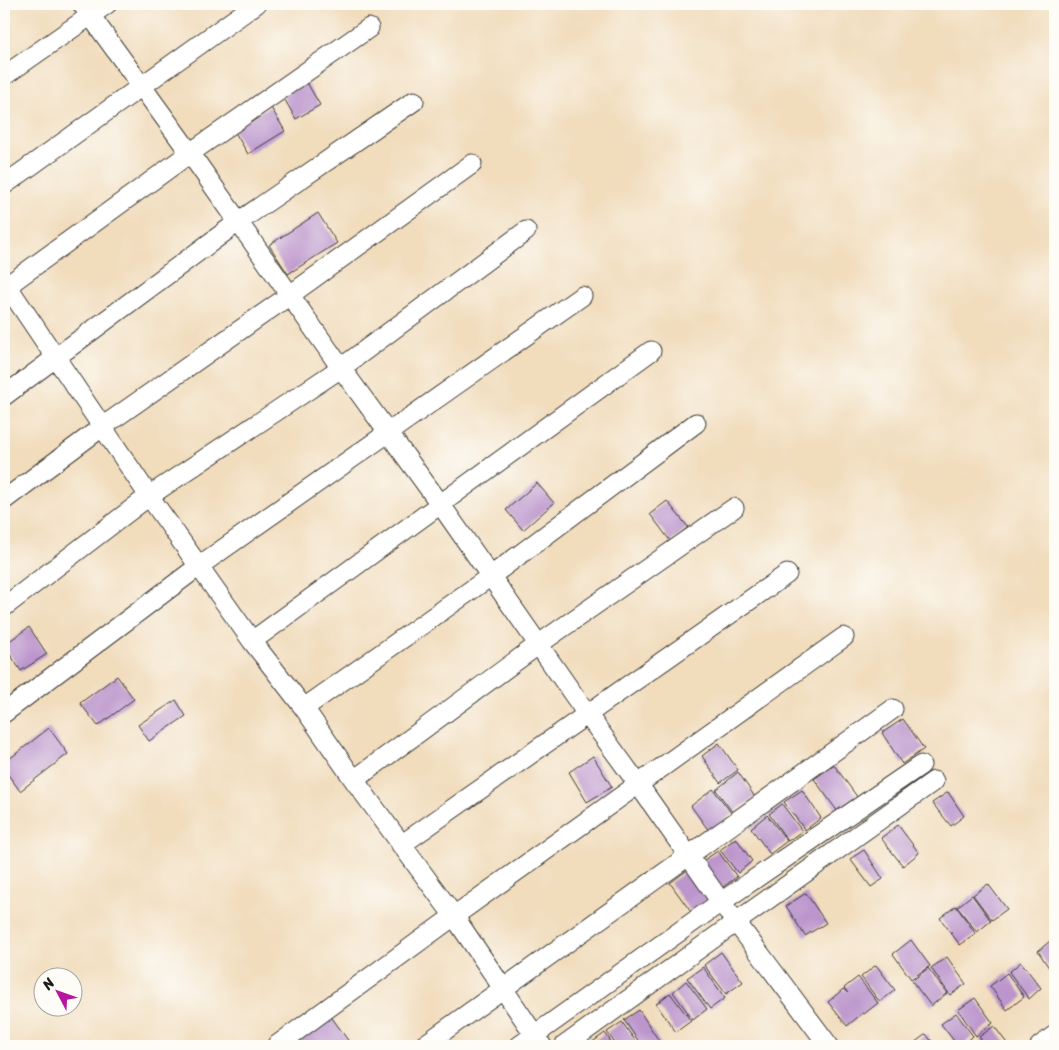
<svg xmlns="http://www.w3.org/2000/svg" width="1059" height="1050" font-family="Sriracha,sans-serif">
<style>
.building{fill:#bb95cc}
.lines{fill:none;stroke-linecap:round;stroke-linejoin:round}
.minor-casing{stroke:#3c3934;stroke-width:21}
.minor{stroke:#fff;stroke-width:19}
</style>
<rect width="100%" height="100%" fill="#fdfcf7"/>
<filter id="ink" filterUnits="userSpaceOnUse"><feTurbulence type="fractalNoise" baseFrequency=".02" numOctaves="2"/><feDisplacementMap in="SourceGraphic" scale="10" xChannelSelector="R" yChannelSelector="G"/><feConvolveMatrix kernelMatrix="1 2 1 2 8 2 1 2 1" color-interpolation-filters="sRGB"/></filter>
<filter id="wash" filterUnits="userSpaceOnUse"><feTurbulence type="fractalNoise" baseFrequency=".0096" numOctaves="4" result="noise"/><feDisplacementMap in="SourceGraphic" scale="20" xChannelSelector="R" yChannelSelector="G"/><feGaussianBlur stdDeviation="1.12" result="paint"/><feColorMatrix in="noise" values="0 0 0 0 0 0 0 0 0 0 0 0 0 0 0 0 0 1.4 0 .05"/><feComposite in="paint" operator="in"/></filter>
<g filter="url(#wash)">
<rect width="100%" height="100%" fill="#f1dcbc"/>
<g id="blocks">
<!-- building -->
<path class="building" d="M306 81 320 105 296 119 282 95Z
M270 106 285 131 248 154 233 129Z
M318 213 337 243 288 274 269 245Z
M537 483 554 503 523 530 506 510Z
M667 501 688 527 671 542 650 514Z
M29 627 47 654 21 671 4 645Z
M117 676 134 699 98 726 80 703Z
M176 700 186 716 149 741 138 725Z
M903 719 924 749 902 764 882 733Z
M49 728 68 754 20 791 4 769V763Z
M719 743 738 770 720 783 702 756Z
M593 756 612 787 587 802 569 772Z
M834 765 858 798 838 812 814 779Z
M738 772 755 797 733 813 716 790Z
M713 789 732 814 709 831 691 806Z
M802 790 821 818 805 830 784 802Z
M948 792 964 816 951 826 932 803Z
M782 804 802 831 788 841 769 814Z
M767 815 787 841 770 854 751 828Z
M898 825 919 853 903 866 881 838Z
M736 838 752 861 738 873 720 850Z
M864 850 883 879 871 887 850 859Z
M718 851 737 877 720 889 701 862Z
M690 868 711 897 691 912 670 883Z
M988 884 1007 909 992 920 973 895Z
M806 893 826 923 805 936 786 906Z
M972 895 991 921 977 932 957 907Z
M956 906 976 934 960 945 940 918Z
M1055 937V977L1038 951Z
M911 940 930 966 911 979 893 954Z
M721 952 743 982 726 994 704 965Z
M947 957 966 984 950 995 931 968Z
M1021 962 1041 988 1029 999 1009 972Z
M876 965 895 990 880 1002 861 977Z
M703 967 725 998 710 1009 687 978Z
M928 968 947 993 931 1006 912 981Z
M1007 973 1024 997 1007 1010 990 986Z
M858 977 878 1003 864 1014 863 1013 847 1026 828 1002 843 989 848 993 844 988Z
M686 981 707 1009 693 1020 673 992Z
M670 993 691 1021 676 1032 656 1004Z
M975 998 993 1023 976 1036 958 1010Z
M639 1010 661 1044 657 1046H642L624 1020Z
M956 1013 973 1036 962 1046H958L941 1024Z
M330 1015 352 1046H301L296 1039Z
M622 1022 639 1046H617L607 1032Z
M994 1026 1009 1046H986L979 1037Z
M605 1033 614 1046H587Z
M926 1034 935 1046H910Z"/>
</g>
</g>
<g filter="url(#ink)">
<use href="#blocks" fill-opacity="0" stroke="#3c3934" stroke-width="1"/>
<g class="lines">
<defs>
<path id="minor" d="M82 4 190 153 341 368 441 505 587 714 638 784 721 902 829 1046
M4 76 107 4
M4 185 256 4
M4 281 149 496 252 641 304 708 354 780 454 916 542 1046
M4 288 190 153 369 28
M4 396 238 222 414 101
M4 500 102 427 290 295 472 164
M4 607 149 496 341 368 526 231
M252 641 651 351
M304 708 491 576 696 423
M4 713 199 566 582 296
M354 780 539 644 734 508
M401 845 787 574
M276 1046 454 916 844 637
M423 1046 893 709
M519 1046 721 902 921 765
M564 1046 736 922 934 781
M1040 1046 1055 1035"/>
</defs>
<!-- minor casing -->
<use href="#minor" class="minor-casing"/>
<!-- minor -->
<use href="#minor" class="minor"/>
</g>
</g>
<!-- margin -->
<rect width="1059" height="1050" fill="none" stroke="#fdfcf7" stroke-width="20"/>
<!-- north arrow -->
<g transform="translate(58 992) rotate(311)"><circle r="24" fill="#fdfcf7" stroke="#a3a29f"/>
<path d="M0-4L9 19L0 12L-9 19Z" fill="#b5179e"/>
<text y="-8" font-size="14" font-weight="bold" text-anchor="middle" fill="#1c1c1c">N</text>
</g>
</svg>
